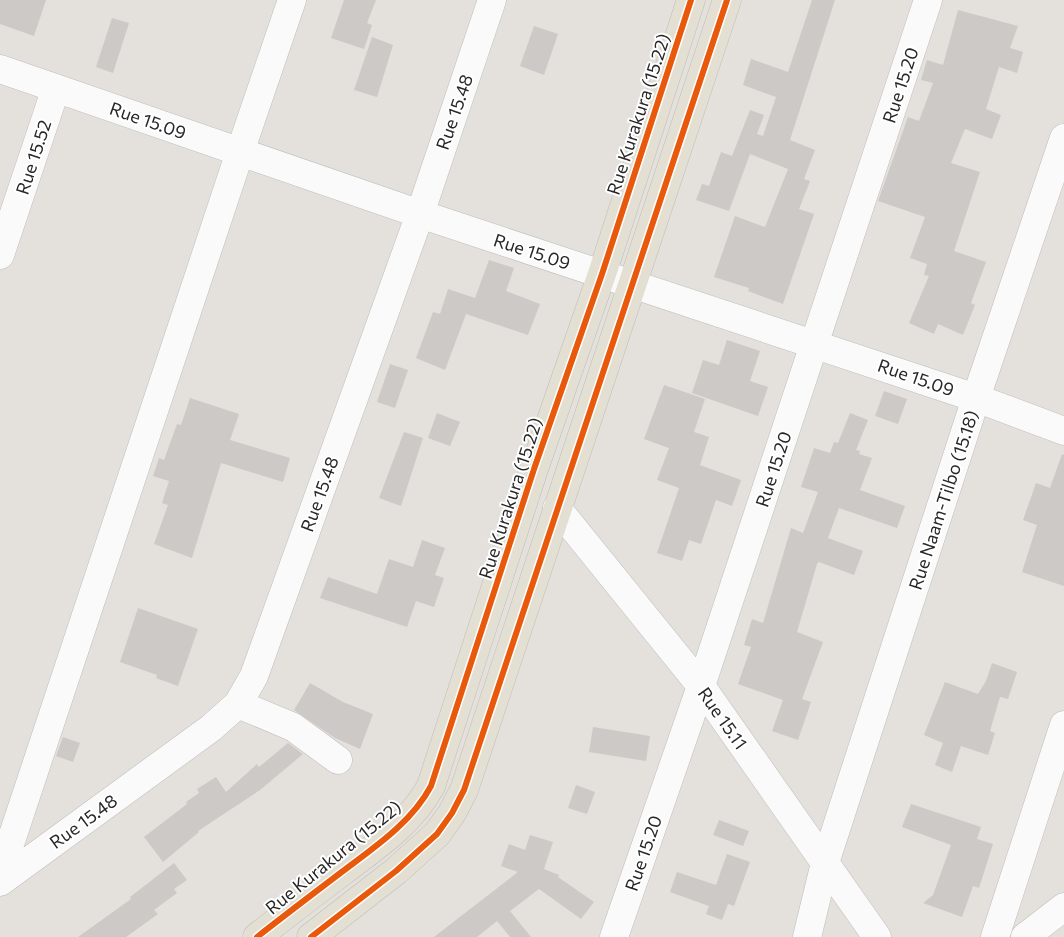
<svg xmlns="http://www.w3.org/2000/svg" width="1064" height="937" font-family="Commissioner,sans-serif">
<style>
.building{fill:#ccc9c6}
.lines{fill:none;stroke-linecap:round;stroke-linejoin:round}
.minor-casing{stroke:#bebdbd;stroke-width:29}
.major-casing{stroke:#bebdbb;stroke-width:29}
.minor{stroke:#fbfafa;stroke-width:28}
.major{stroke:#e3dfd3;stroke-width:28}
.cycleway-casing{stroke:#fff;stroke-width:9}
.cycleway{stroke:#e8590c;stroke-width:6}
.labels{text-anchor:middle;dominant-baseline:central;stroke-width:4;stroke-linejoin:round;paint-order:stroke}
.street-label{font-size:18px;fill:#272727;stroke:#fff}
</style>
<rect width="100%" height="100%" fill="#e4e1dc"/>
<!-- building -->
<path class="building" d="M0 0H46L34 36 0 24Z
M344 0H376L367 23 372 25 364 49 331 38Z
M812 0H835L790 140 815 150 804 179 810 181 799 209 814 214 783 304 748 291 749 288 714 277 735 216 765 227 788 169 750 154 729 211 696 200 702 184 709 186 721 152 732 156 750 110 764 115 757 134 763 136 776 97 743 85 751 59 788 72Z
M958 10 1018 26 1010 48 1023 52 1017 73 999 67 986 109 1001 115 992 139 965 129 951 163 980 172 954 251 986 262 971 303 975 305 963 335 938 324 934 334 909 323 929 276 924 275 927 264 910 258 925 217 878 201 908 117 919 121 933 83 921 80 927 60 943 65Z
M112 18 129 23 113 73 96 67Z
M534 26 558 34 544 75 520 66Z
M372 37 393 45 377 97 354 90Z
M489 260 514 268 506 291 540 304 528 335 466 314 445 370 416 358 433 312 440 314 448 289 475 298Z
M727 340 760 351 750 381 768 387 758 416 692 393 703 360 719 365Z
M390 364 408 370 395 408 377 402Z
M664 385 705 399 694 432 709 437 700 465 741 480 732 506 716 500 701 544 689 540 682 561 657 553 679 488 657 480 669 448 644 439Z
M884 391 907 399 898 424 875 416Z
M190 398 239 414 230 440 290 458 283 482 221 463 192 558 154 544 168 505 162 503 169 481 153 476 159 458 164 460 177 424 181 425Z
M437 413 460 422 450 446 428 438Z
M850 413 868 420 856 450 860 451 859 454 872 458 860 490 905 506 897 528 839 508 828 538 863 551 854 575 819 562 817 564 797 632 823 642 802 699 811 702 798 740 772 731 783 700 738 684 751 647 744 645 752 619 763 623 791 528 803 533 818 492 801 487 814 448 830 453 834 442 838 443Z
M404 432 423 438 401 506 379 498Z
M1062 454 1064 455V586L1022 572 1037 525 1023 520 1036 483 1050 488Z
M422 540 445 548 435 575 444 578 434 607 416 601 407 627 320 598 328 577 377 594 389 559 413 567Z
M138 608 198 629 178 686 156 678 157 675 120 662Z
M992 663 1017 672 1008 699 1000 697 990 731 995 733 988 755 961 746 952 772 935 765 943 743 924 735 945 682 978 694 986 681Z
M310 683 343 702 373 714 360 749 335 738 294 710Z
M593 727 650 736 646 761 589 752Z
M63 737 80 743 73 762 56 756Z
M288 743 303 754 260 790 198 831 199 832 163 862 144 837 187 804 186 802 199 793 197 789 216 777 226 792 257 764 259 767Z
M576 785 595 792 587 814 568 808Z
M911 804 981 827 977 839 993 844 979 888 973 886 962 917 923 903 933 895 951 845 902 827Z
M719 820 749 831 743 846 713 835Z
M530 835 553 842 544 869 559 875 558 877 594 902 581 919 539 889 510 911 531 937H510L497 921 477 937H434L518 872 501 866 509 844 525 850Z
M727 854 750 862 734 906 728 904 722 920 706 914 709 906 670 892 677 872 716 885Z
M174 863 187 880 174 889 177 893 154 910 158 914 126 937H78L131 899 130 897Z"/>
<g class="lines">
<defs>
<path id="minor" d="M0 69 420 214 976 398 1064 431
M0 255 56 88
M557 508 701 686 877 937
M238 704 293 727 338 760
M0 874 240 152 292 0
M0 882 211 728 238 704 254 676 420 214 492 0
M614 937 701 686 928 0
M807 937 825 863 976 398 1064 138
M995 937 1064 725
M1025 937 1064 907"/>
<path id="major" d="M257 937C285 915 314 893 343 871 375 847 412 822 431 786L534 469 602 274 691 0
M311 937 396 871 437 834 452 813 464 790 727 0"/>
</defs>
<!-- minor casing -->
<use href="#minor" class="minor-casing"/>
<!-- major casing -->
<use href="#major" class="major-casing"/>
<!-- minor -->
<use href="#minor" class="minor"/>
<!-- major -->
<use href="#major" class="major"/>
<defs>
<path id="cycleway" d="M257 937C285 915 314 893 343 871 375 847 412 822 431 786L534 469 602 274 691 0
M311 937 396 871 437 834 452 813 464 790 727 0"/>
</defs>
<!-- cycleway casing -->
<use href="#cycleway" class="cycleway-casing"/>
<!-- cycleway -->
<use href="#cycleway" class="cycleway"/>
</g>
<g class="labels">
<!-- street labels -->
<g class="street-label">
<text transform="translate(900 85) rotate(-72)">Rue 15.20</text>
<text transform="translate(454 112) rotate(-71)">Rue 15.48</text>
<text transform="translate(638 114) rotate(-72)">Rue Kurakura (15.22)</text>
<text transform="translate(148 120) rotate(19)">Rue 15.09</text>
<text transform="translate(33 157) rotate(-72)">Rue 15.52</text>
<text transform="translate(532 251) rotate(18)">Rue 15.09</text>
<text transform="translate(916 377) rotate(19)">Rue 15.09</text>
<text transform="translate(773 469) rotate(-72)">Rue 15.20</text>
<text transform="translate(319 494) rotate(-70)">Rue 15.48</text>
<text transform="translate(510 498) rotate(-72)">Rue Kurakura (15.22)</text>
<text transform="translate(943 500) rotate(-72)">Rue Naam-Tilbo (15.18)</text>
<text transform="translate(723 718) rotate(55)">Rue 15.11</text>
<text transform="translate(83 821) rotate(-36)">Rue 15.48</text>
<text transform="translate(643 853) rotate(-71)">Rue 15.20</text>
<text transform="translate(333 857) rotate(-39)">Rue Kurakura (15.22)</text>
</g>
</g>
</svg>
